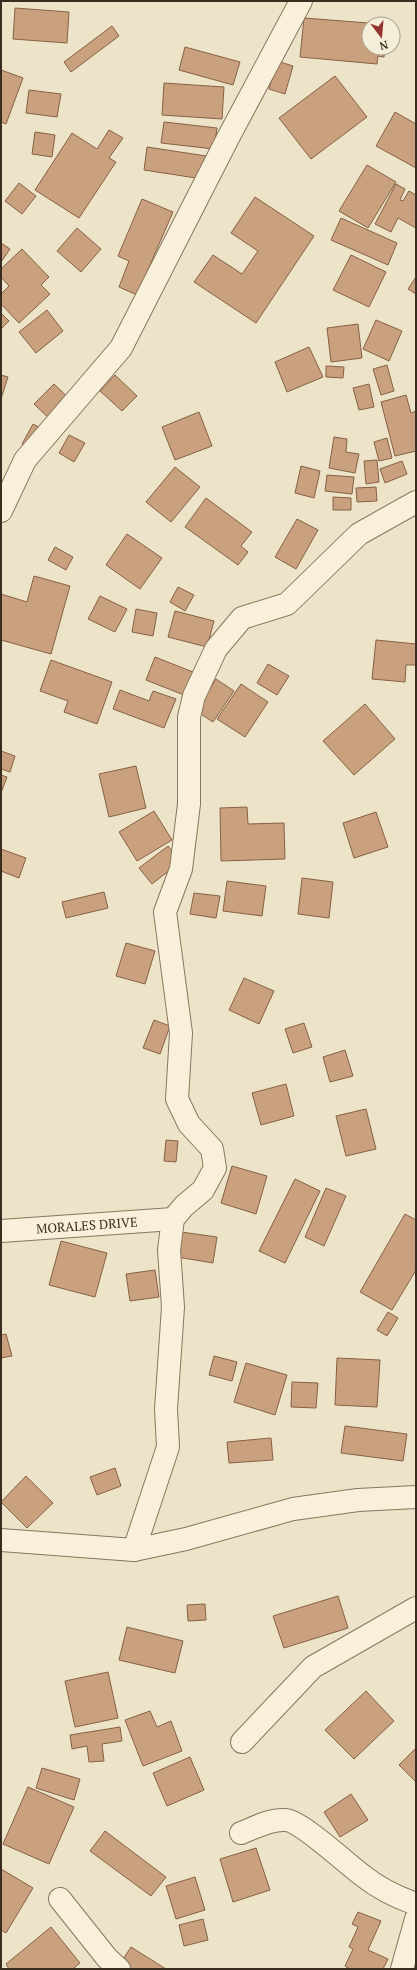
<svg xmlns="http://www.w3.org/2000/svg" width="417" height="1970" font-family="'PT Serif',serif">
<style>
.building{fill:#c9a17f;stroke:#866144}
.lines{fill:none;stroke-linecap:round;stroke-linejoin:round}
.minor-casing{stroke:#88765d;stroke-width:24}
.minor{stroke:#f8f0db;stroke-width:22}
.labels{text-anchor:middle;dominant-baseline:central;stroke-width:4;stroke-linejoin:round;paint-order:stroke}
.street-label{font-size:13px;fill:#392d20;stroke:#f4edd7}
</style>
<rect width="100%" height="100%" fill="#ede3c8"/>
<!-- building -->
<path class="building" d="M15 8 69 12 67 43 13 39Z
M304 18 381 24H369V48H385L384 57 378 56 377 64 300 57Z
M112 26 119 36 71 72 64 62Z
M185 47 240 62 233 85 179 70Z
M277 61 293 66 285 94 269 89Z
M1 70 23 78 6 124 1 122Z
M335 76 367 117 311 159 279 118Z
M164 83 224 87 222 119 162 115Z
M29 90 61 94 57 117 26 113Z
M395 112 416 124V168L376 146Z
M164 122 217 128 214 149 161 143Z
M109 130 123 138 109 158 116 162 79 218 35 190 72 133 97 149Z
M35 132 55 135 52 157 32 154Z
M147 147 213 157 209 180 144 170Z
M367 165 396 182 368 228 339 211Z
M19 183 36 196 22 214 5 201Z
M396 184 405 189 400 200 403 201 409 191 416 195V228L398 218 391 232 375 224Z
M255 197 314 236 256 323 194 282 213 255 242 274 258 251 231 233Z
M142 199 173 212 137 295 119 287 129 261 118 256Z
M341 218 397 243 388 265 331 240Z
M77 228 101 249 81 272 57 251Z
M1 243 10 249 1 262Z
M22 249 49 277 41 285 50 294 19 323 1 304V294L9 286 1 277V269Z
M351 255 386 272 369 307 333 290Z
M416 277V294L408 289Z
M47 310 63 331 36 353 19 332Z
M1 313 9 321 1 329Z
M376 320 402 331 389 361 363 349Z
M358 324 362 358 331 362 327 328Z
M309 347 323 377 287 392 275 362Z
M387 365 394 391 381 395 373 369Z
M326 366 344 367 343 378 326 377Z
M1 375 8 377 1 399Z
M115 375 137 396 122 411 100 391Z
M54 384 76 405 56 425 34 404Z
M369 384 374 407 359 410 353 388Z
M406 395 411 413 416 411V451L395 456 381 402Z
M199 412 212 446 175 460 162 427Z
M33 424 50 433 38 454 22 444Z
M69 435 85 443 74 462 59 453Z
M334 437 347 439 346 452 359 454 355 473 329 468Z
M387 438 392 458 379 461 374 442Z
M377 460 379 482 366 484 364 461Z
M402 461 407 474 385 483 380 469Z
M301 466 320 471 314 498 295 493Z
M175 467 200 487 171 522 146 502Z
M327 475 354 477 352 494 325 491Z
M376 487 377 501 357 502 356 488Z
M333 497 351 498V510H333Z
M206 498 252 532 241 546 248 552 238 565 185 527Z
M297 519 318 530 296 569 275 557Z
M127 534 162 558 140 589 106 565Z
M55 547 73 557 66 570 48 560Z
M34 576 70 586 51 654 1 640V594L27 602Z
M178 587 194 595 185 611 170 602Z
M100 596 127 609 115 632 88 619Z
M136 609 157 613 153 636 132 632Z
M175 611 214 621 207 647 168 637Z
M376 640 416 644V665H406L405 682 372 679Z
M155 657 198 674 189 697 146 680Z
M51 660 112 682 97 724 64 712 68 701 40 691Z
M268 664 289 676 277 695 257 683Z
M216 679 234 691 213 722 196 711Z
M241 684 268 702 245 737 217 719Z
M120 690 149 701 153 691 176 699 164 728 113 709Z
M365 704 395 739 354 775 323 741Z
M1 751 15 756 10 772 1 769Z
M136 766 146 808 109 817 99 774Z
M1 775 7 777 1 793Z
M247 807 248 824 284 823 285 859 221 861 220 808Z
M154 811 172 840 137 861 119 832Z
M376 812 388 847 354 858 343 823Z
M168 846 180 862 152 884 139 868Z
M1 849 26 858 19 878 1 871Z
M302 878 333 882 329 918 298 914Z
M227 881 266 886 262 916 223 911Z
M104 892 108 908 66 918 62 902Z
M194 893 220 896 216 918 190 914Z
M126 943 155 951 145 984 116 976Z
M244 978 274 991 259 1024 229 1010Z
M154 1020 170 1026 160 1054 143 1048Z
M304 1023 312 1047 293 1053 285 1029Z
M345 1050 353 1076 330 1082 323 1057Z
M286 1084 294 1116 261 1125 252 1093Z
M366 1109 376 1149 346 1156 336 1116Z
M166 1140 178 1141 176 1162 164 1161Z
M232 1166 267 1176 256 1214 221 1203Z
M295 1179 320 1191 285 1263 259 1251Z
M326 1188 346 1196 324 1246 305 1237Z
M405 1214 416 1220V1270L392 1310 360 1292Z
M181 1232 217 1237 213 1263 177 1257Z
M61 1241 107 1253 95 1297 49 1285Z
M155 1270 159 1297 130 1301 126 1274Z
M388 1312 398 1318 387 1336 377 1330Z
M6 1334 12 1356 1 1358V1335Z
M214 1356 237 1362 232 1381 209 1375Z
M337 1358 380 1360 377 1407 335 1405Z
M246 1363 287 1375 275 1415 234 1402Z
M292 1382 318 1383 316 1408 291 1407Z
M345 1426 407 1434 403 1461 341 1453Z
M271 1438 273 1460 229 1463 227 1442Z
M115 1468 121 1486 97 1495 90 1477Z
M26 1476 53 1503 27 1528 1 1502Z
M338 1596 348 1628 284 1648 273 1616Z
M205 1604 206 1620 188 1621 187 1605Z
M127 1627 183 1641 175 1673 119 1660Z
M108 1672 118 1718 75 1727 65 1681Z
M366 1691 394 1721 354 1759 325 1730Z
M150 1711 157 1727 171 1721 182 1751 143 1766 125 1720Z
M120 1727 122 1741 102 1744 104 1761 89 1762 87 1746 72 1749 70 1735Z
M416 1748V1782L399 1765Z
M190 1757 204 1790 167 1806 153 1773Z
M42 1768 80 1779 74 1800 36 1788Z
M28 1787 74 1807 49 1864 3 1844Z
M351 1794 368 1820 340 1837 324 1812Z
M105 1831 166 1877 151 1896 90 1851Z
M256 1848 270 1890 233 1902 220 1859Z
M1 1869 33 1888 6 1933 1 1930Z
M195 1877 205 1910 176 1919 166 1886Z
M358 1912 381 1921 368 1950 388 1959 383 1969H350L345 1966 353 1949 349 1947 358 1927 352 1924Z
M203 1919 208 1940 184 1946 179 1925Z
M51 1927 80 1963 73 1969H9L6 1964Z
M131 1947 166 1969H121L118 1967Z"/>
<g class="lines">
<defs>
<g id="minor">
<path d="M1 511 25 460 121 348 228 138 301 1"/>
<path id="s1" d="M1 1231 173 1219"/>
<path d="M1 1540 134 1550 186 1539 293 1509 358 1500 416 1497"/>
<path d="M134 1550 168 1447 166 1409 173 1307 169 1250 173 1219 184 1206 203 1190 215 1168 212 1149 189 1124 177 1099 181 1033 165 912 181 869 189 804V717L194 696 216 649 242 618 287 604 359 534 416 502"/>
<path d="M242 1742 313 1667 416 1608"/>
<path d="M241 1833C254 1828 270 1819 285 1820 300 1820 347 1864 362 1875 378 1888 396 1897 416 1904"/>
<path d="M60 1899 107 1958 119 1969"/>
<path d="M402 1969 416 1919"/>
</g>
</defs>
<!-- minor casing -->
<use href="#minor" class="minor-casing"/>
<!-- minor -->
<use href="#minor" class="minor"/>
</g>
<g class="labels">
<!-- street labels -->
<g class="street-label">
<text stroke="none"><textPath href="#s1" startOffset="86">MORALES DRIVE</textPath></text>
</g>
</g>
<!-- border -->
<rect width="417" height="1970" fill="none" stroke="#392d20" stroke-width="4"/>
<!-- north arrow -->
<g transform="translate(381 36) rotate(164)"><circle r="19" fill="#f4edd7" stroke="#a9a08e"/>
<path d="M0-3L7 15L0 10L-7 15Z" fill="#943430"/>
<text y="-6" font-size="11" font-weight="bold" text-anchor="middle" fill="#392d20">N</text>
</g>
</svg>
